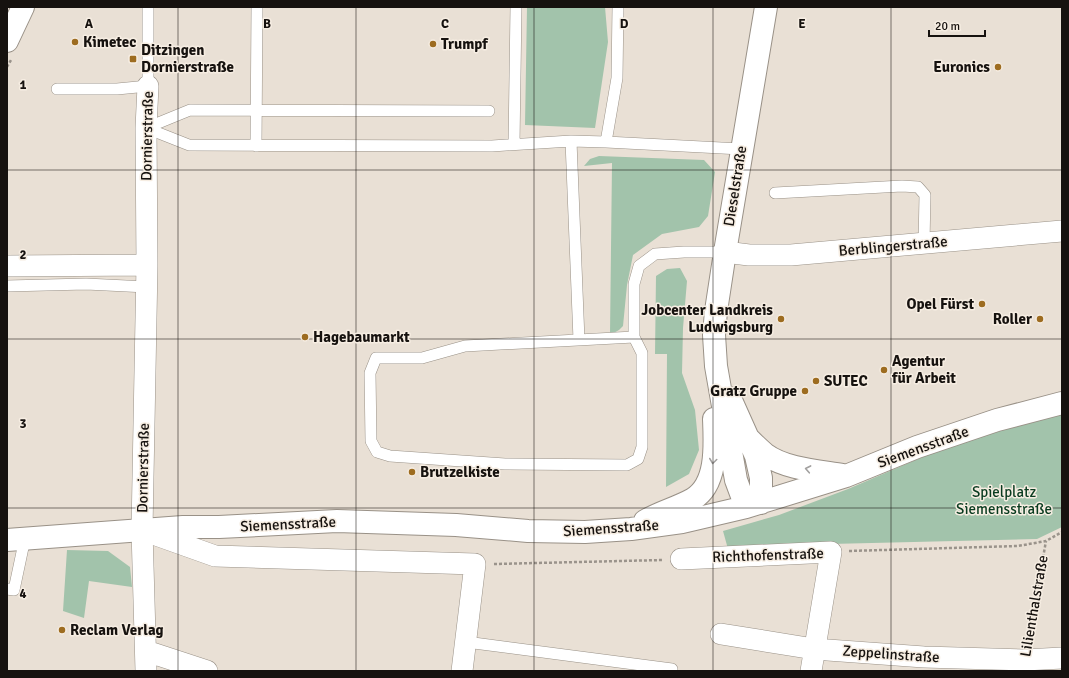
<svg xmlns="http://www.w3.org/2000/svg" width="1069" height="678" font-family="Signika,sans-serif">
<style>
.green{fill:#a2c3ab}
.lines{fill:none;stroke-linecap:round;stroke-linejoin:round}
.lane-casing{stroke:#999187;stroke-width:12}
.street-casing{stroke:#999187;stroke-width:22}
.secondary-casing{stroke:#999187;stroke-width:24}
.path{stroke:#9a938b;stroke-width:2.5;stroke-dasharray:3 2;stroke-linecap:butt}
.lane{stroke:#fff;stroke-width:11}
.street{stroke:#fff;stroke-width:21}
.secondary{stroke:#fff;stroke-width:22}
.oneway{stroke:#a2a09f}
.grid{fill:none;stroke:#16120f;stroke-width:1;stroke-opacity:0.55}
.poi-dot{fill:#9d6c20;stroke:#f6ede2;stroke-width:1.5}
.labels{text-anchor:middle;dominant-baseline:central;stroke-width:3;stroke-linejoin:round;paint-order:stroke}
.poi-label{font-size:15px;font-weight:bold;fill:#16120f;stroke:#f6ede2;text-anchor:start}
.street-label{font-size:15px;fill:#16120f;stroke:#f6ede2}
.park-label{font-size:15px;fill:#093b1f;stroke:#f6ede2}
.grid-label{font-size:13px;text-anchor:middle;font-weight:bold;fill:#16120f;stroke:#f6ede2;stroke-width:3;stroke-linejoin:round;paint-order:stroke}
</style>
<rect width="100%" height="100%" fill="#e9e0d5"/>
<!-- green -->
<path class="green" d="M527 7H605L608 42 595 128 525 125Z
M599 156 704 160 715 172 708 216 699 227 662 234 633 255 627 285 623 326 619 330 610 335 612 163 584 166 590 159Z
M680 268 687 281 683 328 682 373 695 410 699 450 689 474 666 487 667 354H655L656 276 667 269Z
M1062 412V527L1037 539 830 544 728 549 723 531 779 515 848 489 925 456 964 441Z
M67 550 108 551 130 567 132 587 89 581 84 618 63 611Z"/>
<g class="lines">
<defs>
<path id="lane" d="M618 7 617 78 606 142 741 149
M57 89H117L148 86V7
M146 128 189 145 492 146 571 141 606 142
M146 128 190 110 489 111
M571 141 579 340
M514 144 516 7
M256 146 257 7
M775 193 902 186 918 187 925 195 924 243
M7 286 86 284 147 287
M634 337 465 346 422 358H376L370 373 371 441 377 452 390 456 505 464 627 465 638 459 642 447V353L634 337V284L639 266 655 254 684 252H725
M7 589 14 590 25 538
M466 642 672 669"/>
<path id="street" d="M725 252 749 255H791L1062 231
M7 266 147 265
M142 530 215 556 475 564 462 671
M681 559 831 552 811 671
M721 634 814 649 924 657 1025 660 1062 658
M146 651 207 671
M146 671 142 530 147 265 146 128 148 86"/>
<path id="secondary" d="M7 41 23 7
M730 398 756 456 761 478V503
M749 439C754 444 759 449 765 454 785 469 819 471 843 475
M746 507 736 480 716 366 714 335 716 311 725 252 766 7
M645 521C660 512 677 508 693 499 718 484 715 444 714 419
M7 540 183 527H219L337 521 456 525 528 531 585 532 631 529 682 522 746 507 846 476 917 447 997 420 1062 403"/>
</defs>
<!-- lane casing -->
<use href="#lane" class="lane-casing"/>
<!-- street casing -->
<use href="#street" class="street-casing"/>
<!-- secondary casing -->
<use href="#secondary" class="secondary-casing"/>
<!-- path -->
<path class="path" d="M7 67 11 60
M849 551 1018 546 1046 541 1062 532
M494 564 663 560
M1028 641 1046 541"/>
<!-- lane -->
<use href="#lane" class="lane"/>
<!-- street -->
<use href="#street" class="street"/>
<!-- secondary -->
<use href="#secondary" class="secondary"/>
</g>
<!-- one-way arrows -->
<defs><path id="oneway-chevron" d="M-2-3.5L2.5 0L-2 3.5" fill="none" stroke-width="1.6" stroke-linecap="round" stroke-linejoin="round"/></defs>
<g class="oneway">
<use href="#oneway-chevron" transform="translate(713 461) rotate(98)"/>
<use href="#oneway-chevron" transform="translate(808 469) rotate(-169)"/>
</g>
<!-- grid -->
<path class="grid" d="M178 7V671M356 7V671M534 7V671M713 7V671M891 7V671M7 170H1062M7 339H1062M7 508H1062"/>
<!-- markers -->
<g class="poi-dot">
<circle cx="75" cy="42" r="4"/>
<circle cx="433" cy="44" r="4"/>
<rect x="129" y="55" width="8" height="8" rx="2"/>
<circle cx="998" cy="67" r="4"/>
<circle cx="982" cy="304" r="4"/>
<circle cx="781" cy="319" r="4"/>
<circle cx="1040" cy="319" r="4"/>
<circle cx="305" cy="337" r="4"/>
<circle cx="884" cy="370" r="4"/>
<circle cx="816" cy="381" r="4"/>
<circle cx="805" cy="391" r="4"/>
<circle cx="412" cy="472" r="4"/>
<circle cx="62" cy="630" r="4"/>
</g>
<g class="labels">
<!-- poi labels -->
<g class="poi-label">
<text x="83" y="42">Kimetec</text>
<text x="441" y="44">Trumpf</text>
<text x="141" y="50">Ditzingen<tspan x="141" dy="17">Dornierstraße</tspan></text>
<text x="990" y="67" text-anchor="end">Euronics</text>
<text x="974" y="304" text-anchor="end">Opel Fürst</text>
<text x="773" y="310" text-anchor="end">Jobcenter Landkreis<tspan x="773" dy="17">Ludwigsburg</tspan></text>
<text x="1032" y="319" text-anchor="end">Roller</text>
<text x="313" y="337">Hagebaumarkt</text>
<text x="892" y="361">Agentur<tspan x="892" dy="17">für Arbeit</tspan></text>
<text x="824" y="381">SUTEC</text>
<text x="797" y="391" text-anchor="end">Gratz Gruppe</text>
<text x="420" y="472">Brutzelkiste</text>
<text x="70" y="630">Reclam Verlag</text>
</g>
<!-- street labels -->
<g class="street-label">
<text transform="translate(147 136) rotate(-89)">Dornierstraße</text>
<text transform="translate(735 186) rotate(-81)">Dieselstraße</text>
<text transform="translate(893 246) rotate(-5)">Berblingerstraße</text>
<text transform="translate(923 447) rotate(-20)">Siemensstraße</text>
<text transform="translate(143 468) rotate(-89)">Dornierstraße</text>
<text transform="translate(288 524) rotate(-3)">Siemensstraße</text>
<text transform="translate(611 528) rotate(-4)">Siemensstraße</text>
<text transform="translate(768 555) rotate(-2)">Richthofenstraße</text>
<text transform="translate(1034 606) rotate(-80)">Lilienthalstraße</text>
<text transform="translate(891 654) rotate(4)">Zeppelinstraße</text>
</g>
<!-- park labels -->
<g class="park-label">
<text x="1004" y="492">Spielplatz<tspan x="1004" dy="17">Siemensstraße</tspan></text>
</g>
</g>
<g class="grid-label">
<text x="89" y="28">A</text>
<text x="267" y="28">B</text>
<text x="445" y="28">C</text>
<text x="624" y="28">D</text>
<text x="802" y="28">E</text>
<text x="23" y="89">1</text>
<text x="23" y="259">2</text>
<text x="23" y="428">3</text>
<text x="23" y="598">4</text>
</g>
<!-- border -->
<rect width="1069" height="678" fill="none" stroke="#16120f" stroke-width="16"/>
<!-- scale -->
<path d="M929 30v6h56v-6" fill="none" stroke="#16120f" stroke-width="2"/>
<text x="935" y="30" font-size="12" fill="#16120f" stroke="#f6ede2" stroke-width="3" paint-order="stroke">20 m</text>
</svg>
